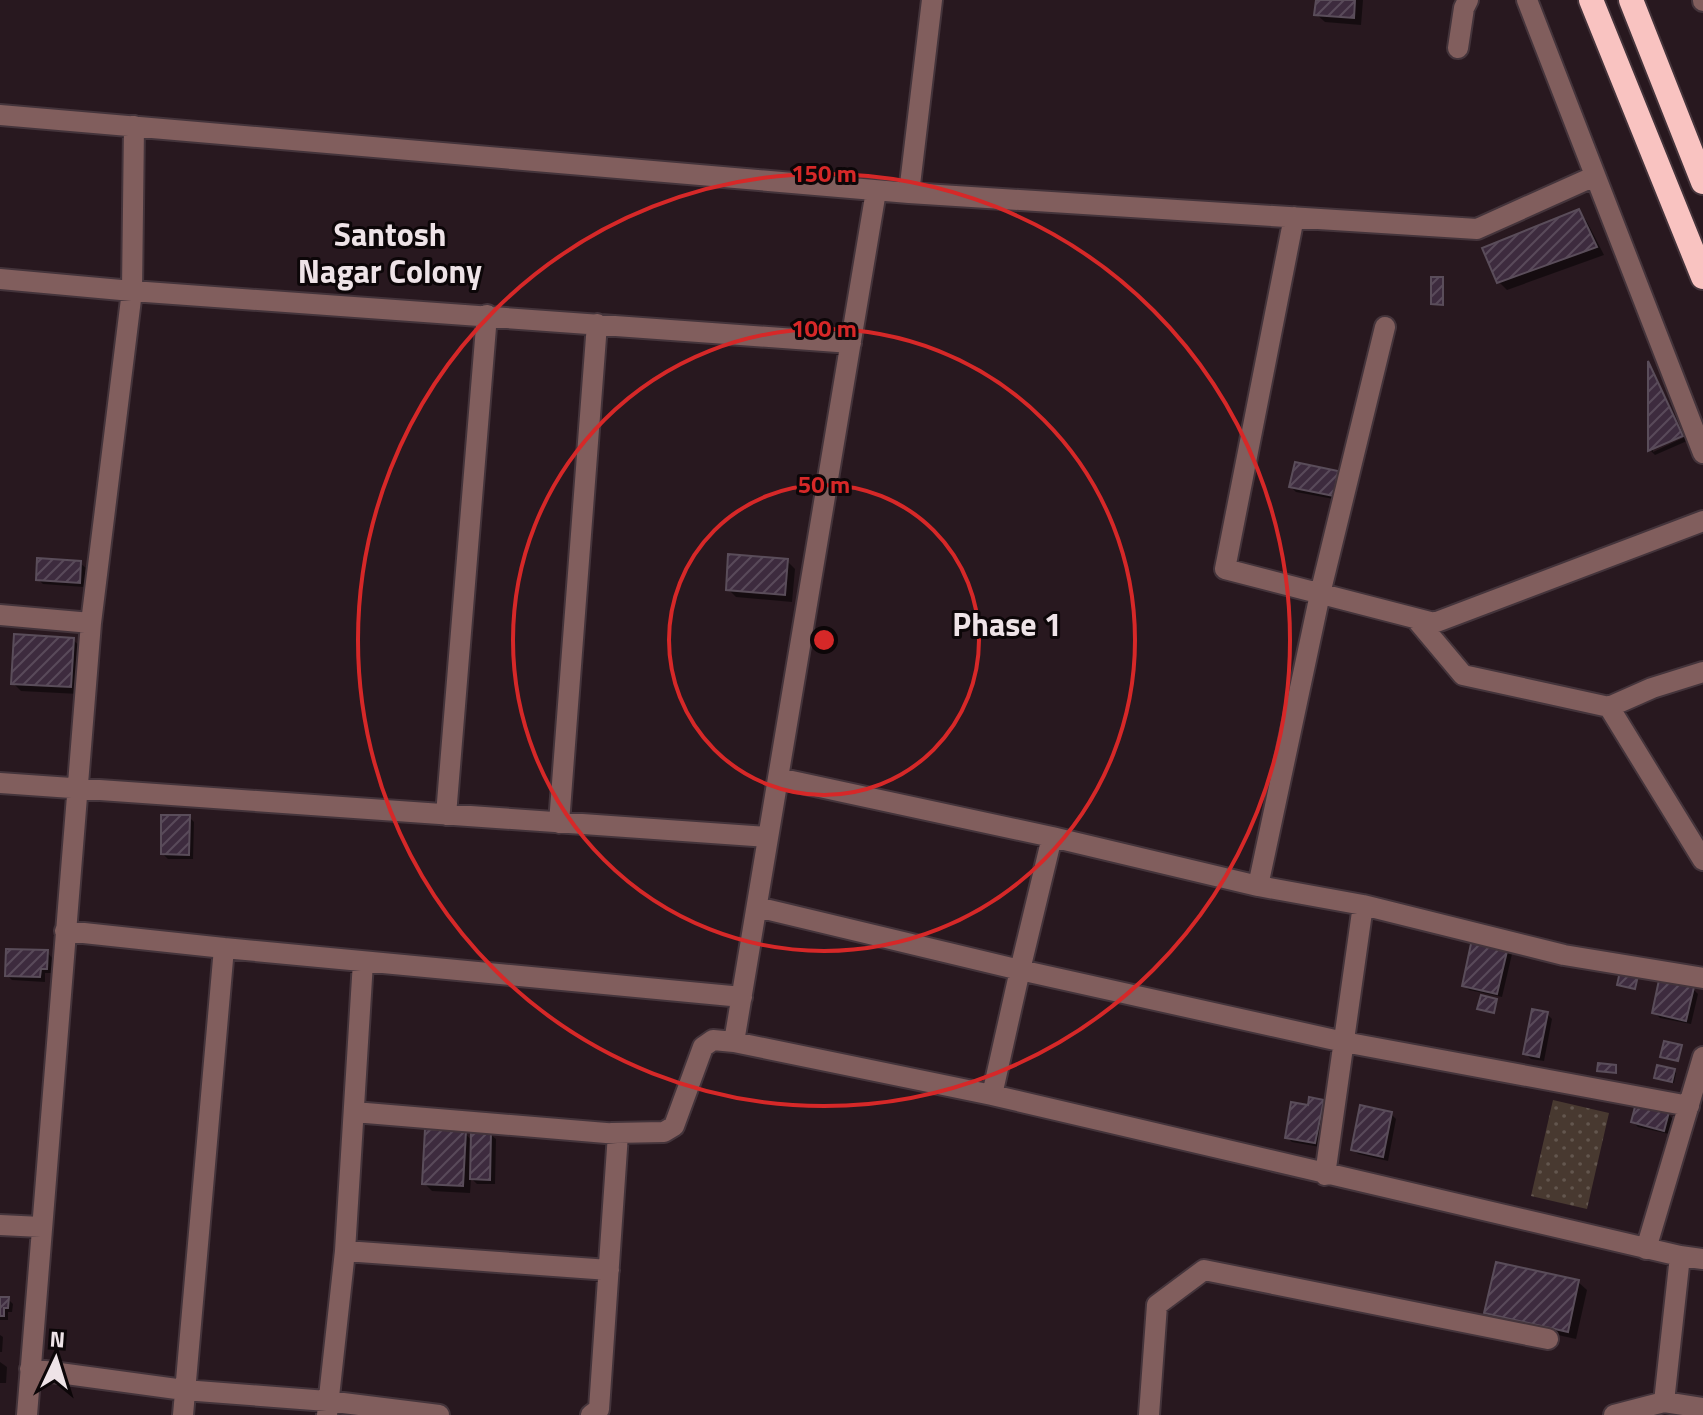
<svg xmlns="http://www.w3.org/2000/svg" width="1703" height="1415" font-family="'Titillium Web',sans-serif">
<style>
.grass{fill:url(#grass-dots)}
.shadow{fill:#0007}
.building{fill:url(#building-hatch);stroke:#5a4d5a;stroke-width:2}
.lines{fill:none;stroke-linecap:round;stroke-linejoin:round}
.minor-casing{stroke:#44343b;stroke-width:24}
.highway-casing{stroke:#44343b;stroke-width:28}
.minor{stroke:#815e5d;stroke-width:20}
.highway{stroke:#f9c3c1;stroke-width:24}
.ring{fill:none;stroke:#d62828;stroke-width:4}
.labels{text-anchor:middle;dominant-baseline:central;stroke-width:6;stroke-linejoin:round;paint-order:stroke}
.neighbourhood-label{font-size:32px;font-weight:bold;fill:#eee3e7;stroke:#0c0608}
.centre{fill:#d62828;stroke:#0c0608;stroke-width:4}
.ring-label{font-size:24px;text-anchor:middle;font-weight:bold;fill:#d62828;stroke:#0c0608;stroke-width:6;stroke-linejoin:round;paint-order:stroke}
</style>
<defs>
<pattern id="grass-dots" width="8" height="8" patternUnits="userSpaceOnUse" patternTransform="scale(2)"><rect width="8" height="8" fill="#483930"/><path d="M2 2h.1M6 6h.1" fill="none" stroke="#63564e" stroke-width="1.8" stroke-linecap="round"/></pattern>
<pattern id="building-hatch" width="6" height="6" patternUnits="userSpaceOnUse" patternTransform="scale(2)"><rect width="6" height="6" fill="#3d2b3e"/><path d="M-1 1l2-2M0 6l6-6M5 7l2-2" fill="none" stroke="#594a5a"/></pattern>
</defs>
<rect width="100%" height="100%" fill="#28181f"/>
<!-- grass -->
<path class="grass" d="M1553 1100 1609 1113 1587 1209 1531 1196Z"/>
<!-- shadow -->
<path class="shadow" d="M1318 0H1363L1361 25 1325 22 1316 14Z
M1578 212 1586 220 1604 255 1507 290 1499 282Z
M1650 366 1683 434 1653 447V452L1685 437 1687 441 1655 455 1650 450Z
M1337 472 1342 478 1339 500 1296 492 1291 487Z
M787 561 795 569 792 602 736 597 728 589Z
M80 563 86 568 84 587 43 584 38 579Z
M73 640 82 648 79 694 21 691 13 683Z
M189 817 194 822 193 859H168L163 854Z
M1507 949 1512 954 1502 997 1469 990 1464 985Z
M47 952 52 958V973H45V982L12 980 7 975Z
M1693 989 1698 994 1691 1024 1660 1018 1655 1013Z
M1547 1014 1552 1019 1544 1061 1531 1059 1526 1054Z
M1674 1071 1676 1073 1674 1083 1656 1078Z
M1323 1101 1328 1107 1320 1147 1292 1142 1287 1137 1309 1108Z
M1391 1114 1396 1119 1388 1161 1358 1154 1353 1149Z
M1668 1114 1673 1119 1669 1134 1638 1127 1633 1122Z
M465 1133 472 1141 490 1134 496 1139 495 1184H477L471 1178 470 1193 432 1191 424 1183Z
M1578 1282 1587 1290 1576 1339 1495 1321 1487 1313Z
M0 1299H8L13 1304 12 1312H8V1320H0Z
M0 1335 3 1337 2 1352H0Z
M0 1362 7 1367 6 1383H0Z"/>
<!-- building -->
<path class="building" d="M1316 0H1355L1354 18 1314 15Z
M1579 209 1597 247 1497 283 1482 248Z
M1431 277H1443V305L1431 304Z
M1648 361 1683 436 1648 451Z
M1295 462 1338 471 1334 496 1289 487Z
M728 554 788 559 785 595 726 590Z
M37 558 81 561 80 583 36 580Z
M14 634 74 638 71 687 11 684Z
M161 815H190L189 855 161 854Z
M1472 939 1508 947 1497 994 1462 986Z
M6 949 48 950 47 969H41L40 977 5 976Z
M1621 967 1639 971 1635 989 1617 985Z
M1659 980 1694 987 1686 1021 1652 1013Z
M1481 995 1497 999 1494 1013 1477 1009Z
M1532 1009 1548 1012 1539 1057 1523 1054Z
M1664 1041 1682 1045 1678 1061 1660 1057Z
M1598 1063 1616 1065V1073L1597 1071Z
M1657 1065 1675 1069 1672 1082 1654 1078Z
M1309 1097 1324 1100 1315 1143 1285 1138 1291 1102 1308 1105Z
M1636 1103 1669 1112 1664 1131 1631 1122Z
M1360 1105 1392 1112 1383 1157 1351 1150Z
M425 1129 466 1131 463 1186 422 1184Z
M471 1132H491L490 1180 470 1179Z
M1496 1262 1579 1280 1568 1332 1484 1313Z
M0 1297H9L8 1308H4V1316H0Z"/>
<g class="lines">
<defs>
<path id="minor" d="M932 0 909 193 1477 229 1595 176
M1527 0 1703 453
M1703 0V1
M1458 48 1464 8 1468 0
M0 115 909 193
M1294 217 1225 569 1434 623 1703 521
M0 279 132 291 851 343
M0 615 91 623
M1416 619 1463 675 1609 707 1652 688 1703 672
M1609 707 1703 860
M778 778 1052 837
M0 783 768 837
M446 815 487 315
M559 823 597 324
M1258 886 1320 594 1385 327
M1363 905 1564 955 1703 978
M757 907 1020 970 992 1095 734 1042 778 778 876 191
M65 931 224 948
M992 1095 1680 1256
M354 1112 618 1134 599 1409 591 1415
M612 1133 664 1132 674 1126 703 1047 713 1040 734 1042
M1325 1175 1363 905 1258 886 1052 837 1020 970 1344 1042 1689 1106
M0 1225 41 1227
M1646 1249 1703 1057
M345 1251 609 1270
M1703 1259 1680 1256 1664 1402 1703 1408
M30 1369 184 1390 327 1401 439 1415
M27 1415 91 623 132 291 134 126
M183 1415 224 948 742 997
M327 1415 345 1251 363 962
M1149 1415 1157 1305 1204 1270 1548 1339
M1614 1415 1664 1402"/>
<path id="highway" d="M1591 0 1703 277
M1631 0 1703 182"/>
</defs>
<!-- minor casing -->
<use href="#minor" class="minor-casing"/>
<!-- highway casing -->
<use href="#highway" class="highway-casing"/>
<!-- minor -->
<use href="#minor" class="minor"/>
<!-- highway -->
<use href="#highway" class="highway"/>
</g>
<!-- distance rings -->
<g class="ring">
<circle cx="824" cy="640" r="155"/>
<circle cx="824" cy="640" r="311"/>
<circle cx="824" cy="640" r="466"/>
</g>
<g class="labels">
<!-- neighbourhood labels -->
<g class="neighbourhood-label">
<text x="390" y="234">Santosh<tspan x="390" dy="37">Nagar Colony</tspan></text>
<text x="1007" y="624">Phase 1</text>
</g>
</g>
<circle cx="824" cy="640" r="12" class="centre"/>
<g class="ring-label">
<text x="824" y="182">150 m</text>
<text x="824" y="337">100 m</text>
<text x="824" y="493">50 m</text>
</g>
<!-- north arrow -->
<g transform="translate(56 1359) rotate(4)" stroke="#0c0608" stroke-width="6" paint-order="stroke">
<path d="M0-6L14 30L0 20L-14 30Z" fill="#eee3e7"/>
<text y="-12" font-size="22" font-weight="bold" text-anchor="middle" fill="#eee3e7">N</text>
</g>
</svg>
